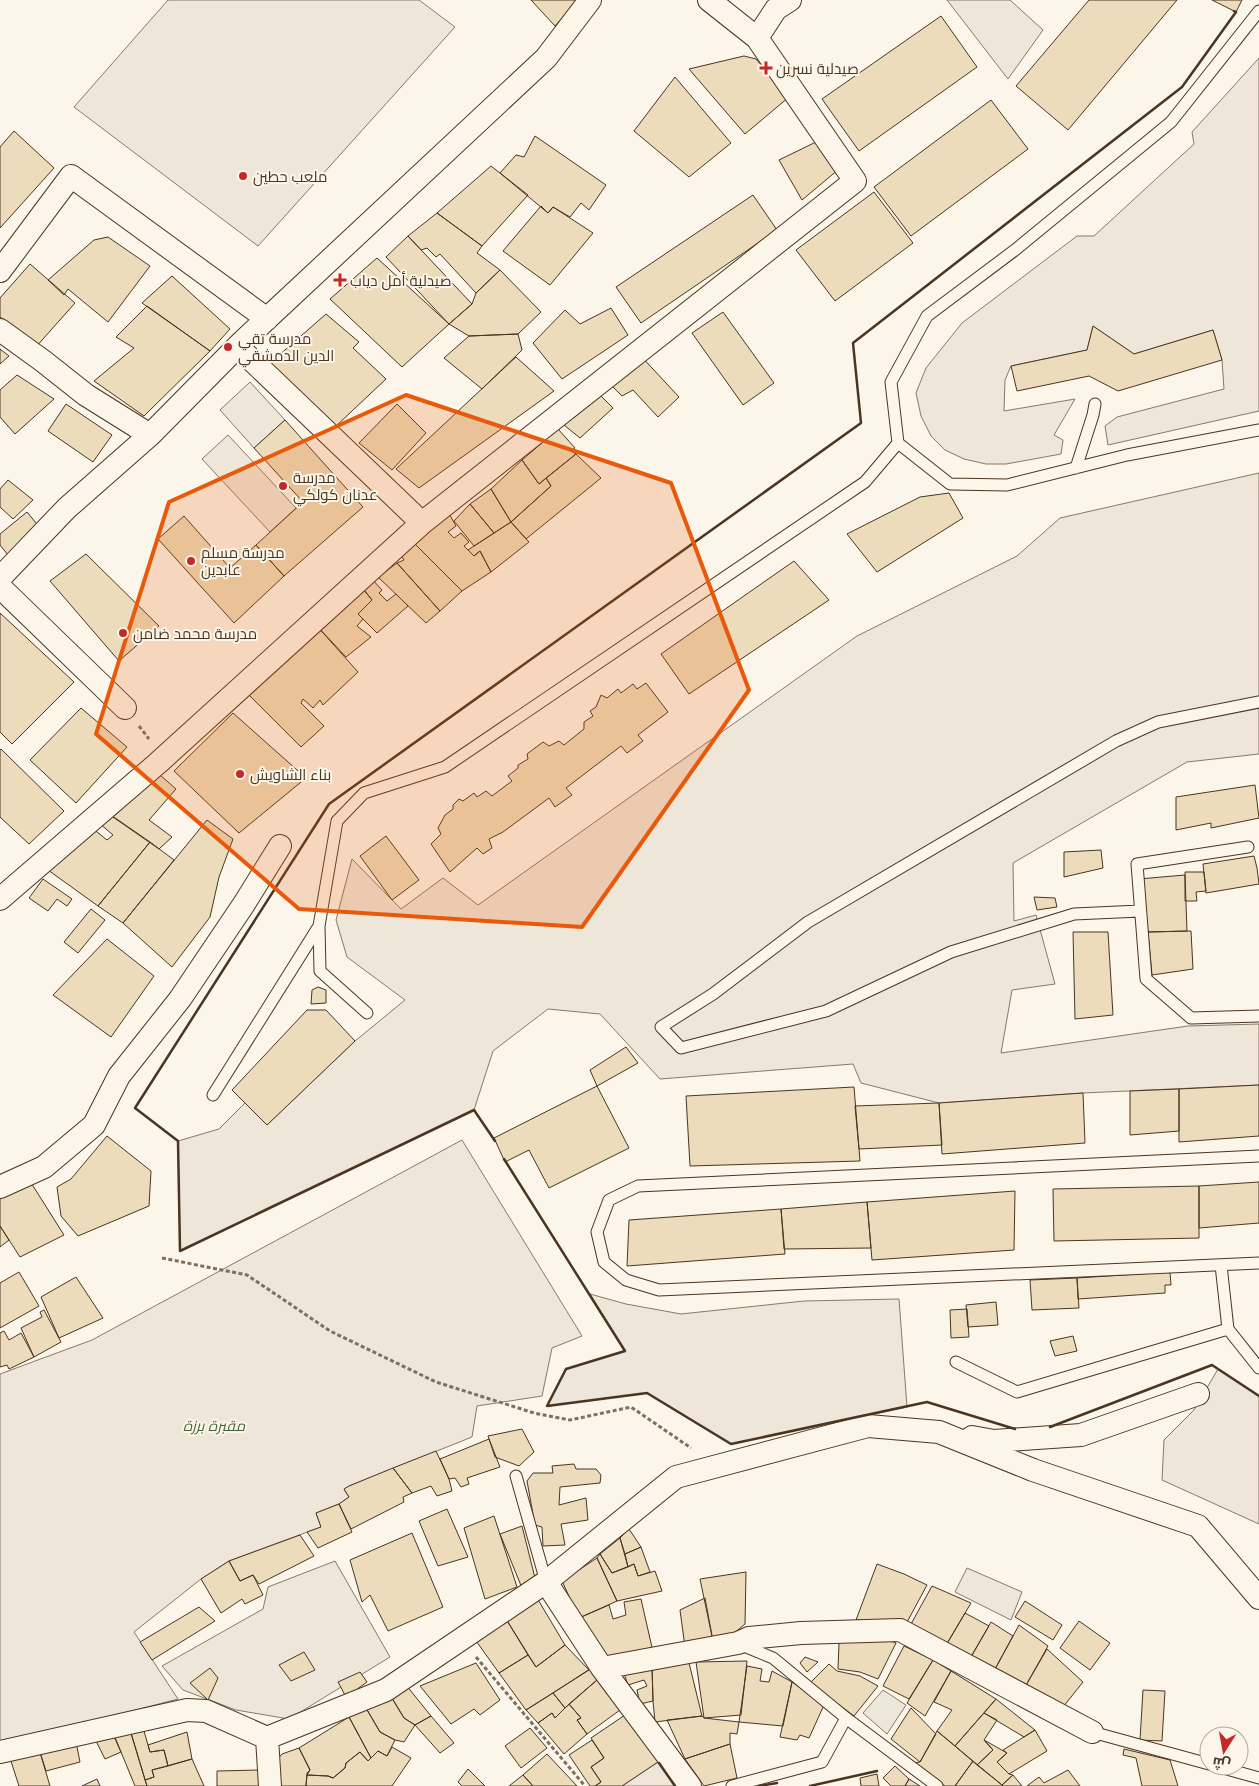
<svg xmlns="http://www.w3.org/2000/svg" width="1259" height="1786" font-family="Lora,Cairo,serif">
<style>
.green{fill:#ede6d9;stroke:#887966}
.parking{fill:#ede7d9;stroke:#887966}
.building{fill:#ecdcbc;stroke:#4a3520}
.lines{fill:none;stroke-linecap:round;stroke-linejoin:round}
.service-casing{stroke:#4a3520;stroke-width:13}
.minor-casing{stroke:#4a3520;stroke-width:24}
.path{stroke:#7f6f5c;stroke-width:3;stroke-dasharray:4 2.5;stroke-linecap:butt}
.service{stroke:#fbf6e9;stroke-width:11}
.minor{stroke:#fbf6e9;stroke-width:22}
.wall{stroke:#4a3520;stroke-width:2.5}
.marked{fill:#e8590c;fill-opacity:0.2;stroke:#e8590c;stroke-width:4;stroke-linejoin:round}
.poi-dot{fill:#c62828;stroke:#fbf6e9;stroke-width:2}
.labels{text-anchor:middle;dominant-baseline:central;stroke-width:4;stroke-linejoin:round;paint-order:stroke}
.poi-label{font-size:15px;fill:#4a3520;stroke:#fbf6e9;text-anchor:start}
.park-label{font-size:15px;font-style:italic;fill:#436837;stroke:#fbf6e9}
</style>
<rect width="100%" height="100%" fill="#fbf6e9"/>
<!-- green -->
<path class="green" d="M168 0H419L455 27 258 246 74 107Z
M947 0H1010L1043 30 1008 79Z
M1259 58V411L1108 445 1105 426 1117 417 1224 389 1222 360 1213 330 1134 354 1093 326 1087 350 1011 366 1005 380 1004 411 1075 399 1054 435 1063 440 1061 454 1006 464H986L964 459 945 450 931 436 921 416 916 393 926 368 962 323 1077 236H1094L1194 144 1192 132Z
M250 382 285 420 254 448 220 410Z
M228 435 296 508 270 532 202 459Z
M1259 473V754L1187 762 1013 863 1014 921 1036 915 1055 984 1012 990 1001 1053 1188 1026 1259 1024V1085L1083 1093 939 1103 861 1083 853 1064 660 1079 600 1014 548 1009 493 1051 474 1110 180 1251 178 1141 219 1129 245 1103 267 1125 355 1041 405 1000 347 957 336 920 352 859 401 909 443 878 478 905 857 636 1017 556 1060 518Z
M462 1140 582 1336 552 1348 542 1396 477 1406 472 1437 349 1486 344 1490 349 1497 339 1504 316 1513 321 1527 229 1561 201 1579 134 1632 178 1699 0 1745V1374L92 1340Z
M590 1294 626 1304 681 1314 804 1301 899 1299 907 1407 731 1444 647 1393 547 1406 566 1369 625 1351Z
M1218 1369 1259 1396V1524L1162 1480 1164 1440 1194 1410Z
M335 1561 390 1657 289 1719 236 1710 183 1690 162 1666 263 1609 268 1587Z
M967 1568 1022 1592 1011 1620 955 1592Z
M658 1762 675 1786H622Z"/>
<!-- parking -->
<path class="parking" d="M883 1690 906 1705 887 1734 863 1713Z"/>
<!-- building -->
<path class="building" d="M531 0H578L555 26Z
M1089 0H1177L1068 130 1016 86Z
M1212 0H1242L1236 12Z
M941 16 977 67 859 151 822 99Z
M744 56 756 59 789 97 745 134 689 69Z
M675 77 731 143 689 177 634 131Z
M991 100 1028 149 911 236 874 187Z
M14 131 54 168 0 228V147Z
M535 136 606 185 589 210 581 203 570 217 553 207 548 213 500 173 516 155 524 157Z
M818 141 839 169 802 200 779 160Z
M491 166 528 195 482 246 437 213Z
M874 192 913 243 835 301 796 250Z
M753 195 777 230 641 323 616 287Z
M541 206 548 213 553 207 593 233 550 285 503 251Z
M437 213 482 246 477 253 500 270 476 293 440 254 436 257 427 248 421 250 408 236Z
M408 236 472 304 449 324 386 257Z
M108 237 150 266 108 322 68 289 64 295 48 280 94 240Z
M377 258 449 324 402 367 330 299Z
M30 264 75 303 35 348 9 323 0 317V298Z
M500 270 541 312 518 334 469 336 449 324 472 304 476 293Z
M172 276 230 329 210 351 142 303Z
M147 306 210 351 144 416 94 381 134 348 116 337Z
M611 308 628 335 562 379 533 343 565 310 580 324Z
M723 312 774 383 743 405 692 333Z
M326 314 359 342 353 348 386 379 335 427 269 364Z
M1093 326 1134 354 1213 330 1222 360 1118 391 1089 376 1017 391 1011 366 1087 350Z
M518 334 522 350 482 389 444 358 469 336Z
M0 349 9 356 0 364Z
M639 354 679 397 658 417 633 390 622 396 609 383Z
M516 357 554 391 419 488 396 469Z
M17 375 54 399 15 434 0 417V390Z
M601 396 613 408 580 438 564 425Z
M66 404 112 435 93 462 48 431Z
M397 404 426 433 392 470 359 443Z
M285 420 363 507 284 576 256 545 303 502 254 448Z
M558 429 575 448 571 451 576 454 539 484 522 460Z
M576 454 601 478 526 539 511 522 551 486 546 478Z
M522 460 539 484 546 478 551 486 511 522 491 489Z
M8 480 33 500 13 519 0 507V489Z
M491 489 511 522 494 533 470 504Z
M949 493 963 518 877 572 847 534 920 497Z
M470 504 494 533 474 546 454 521Z
M447 510 456 526 448 532 454 538 461 533 469 542 464 546 474 556 480 551 491 572 462 591 410 539Z
M27 512 41 529 8 555 0 545V534Z
M184 516 230 568 256 545 284 576 234 623 158 539Z
M511 522 529 542 491 572 480 551 474 556 468 550Z
M410 539 462 591 440 611 397 563 404 560 396 548Z
M86 554 159 626 119 661 50 581Z
M794 561 829 600 689 694 661 654Z
M397 563 440 611 426 623 378 577Z
M370 577 382 590 379 593 387 601 396 594 408 606 377 633 358 614 372 600 360 585Z
M360 585 372 600 358 614 363 619 357 626 371 637 346 657 316 625Z
M0 613 74 682 12 744 0 732Z
M316 625 358 672 323 705 320 700 313 708 303 699 301 703 324 726 301 747 245 691Z
M646 683 668 712 638 735 643 741 627 753 621 746 566 788 572 795 555 807 549 798 503 832 489 839 492 848 483 854 477 848 450 872 431 844 441 834 438 828 445 815 453 809V805L459 799 463 801 474 793 477 797 486 791 492 796 512 781 508 776 518 768V765L528 759 527 754 543 742 549 746 559 741 564 745 584 729V722L593 716 590 711 596 707 601 695 607 698 618 689 621 693 633 684 637 689Z
M81 708 127 747 76 803 30 760Z
M233 713 306 778 239 833 174 771Z
M1 749 64 811 29 844 0 817V750Z
M159 774 176 789 149 820 172 837 159 849 113 817Z
M1255 785 1259 818 1211 828V823L1176 830V797Z
M108 813 150 842 98 906 48 870 92 828 107 840 113 835 99 823Z
M207 820 233 839 219 877 210 917 172 967 123 923Z
M386 836 419 880 392 900 360 856Z
M150 842 174 860 123 923 98 906Z
M1101 850 1103 868 1064 877V852Z
M1254 856 1257 868 1259 884 1206 893 1203 864Z
M1185 872H1204L1206 891 1196 892 1197 901H1185Z
M1185 875 1187 931 1148 932 1139 879Z
M43 879 72 899 67 906 57 899 48 911 29 898Z
M1034 897 1055 898 1057 907 1037 910Z
M91 909 105 920 78 953 64 942Z
M1191 931 1193 969 1152 975 1148 932Z
M1073 932H1108L1113 1015 1075 1019Z
M107 939 154 976 111 1037 53 995Z
M318 987 326 990V1003L311 1004 312 990Z
M307 1010H326L355 1041 267 1125 232 1090Z
M626 1047 638 1063 597 1086 590 1070Z
M1259 1085V1136L1179 1142V1089Z
M597 1086 629 1148 549 1188 529 1150 505 1162 494 1138Z
M854 1087 860 1161 690 1166 686 1096Z
M1179 1089V1131L1130 1135V1091Z
M1083 1093 1085 1143 942 1154 939 1103Z
M939 1103 942 1145 859 1149 855 1106Z
M107 1136 151 1171 149 1206 78 1236 61 1216 57 1187 71 1179Z
M28 1178 64 1235 20 1257 0 1226V1199Z
M1259 1182V1223L1199 1228V1186Z
M1199 1186V1238L1054 1241 1053 1189Z
M1015 1191 1014 1250 872 1260 867 1202Z
M867 1202 871 1248 784 1249 781 1209Z
M781 1209 785 1254 627 1266 629 1220Z
M0 1226 9 1240 0 1247Z
M19 1272 39 1306 0 1328V1283Z
M1170 1272 1171 1285H1165V1293L1078 1299 1077 1278Z
M76 1277 103 1318 59 1338 41 1297Z
M1077 1278 1079 1308 1032 1310 1030 1280Z
M996 1302 998 1325 968 1327 966 1305Z
M967 1309 969 1337 951 1338 950 1310Z
M44 1310 61 1342 34 1357 21 1328 42 1317 40 1312Z
M4 1331 9 1340 21 1333 34 1357 9 1369 7 1365 0 1367V1333Z
M1073 1336 1077 1351 1055 1356 1050 1341Z
M522 1429 534 1452 519 1466 495 1457 488 1436Z
M489 1439 500 1467 467 1478 469 1484 461 1487 455 1478 449 1479 440 1459Z
M436 1451 449 1479 452 1491 437 1496 431 1486 412 1493 393 1468Z
M574 1464 576 1469H596L601 1475 600 1483 560 1487 559 1505 586 1498 588 1520 561 1524 565 1545 543 1546 542 1527 535 1525 527 1481 533 1473H553L552 1466Z
M393 1468 412 1493 403 1497 404 1502 351 1529 339 1504 349 1497 344 1489 349 1486Z
M339 1504 352 1532 318 1548 307 1532 321 1527 316 1513Z
M447 1509 468 1557 438 1566 419 1521Z
M494 1516 517 1587 485 1599 464 1528Z
M522 1526 535 1578 522 1588 500 1534Z
M629 1529 641 1547 625 1554 620 1538Z
M412 1533 443 1607 388 1631 370 1595 362 1602 350 1560Z
M300 1535 314 1556 259 1584 253 1575 240 1581 229 1561Z
M620 1538 628 1567 612 1573 600 1554Z
M641 1547 650 1572 638 1576 634 1564 628 1567 625 1554Z
M600 1554 612 1573 634 1564 638 1576 655 1571 662 1591 617 1601 597 1558Z
M597 1558 617 1601 579 1618 562 1581Z
M229 1561 240 1581 253 1575 263 1595 245 1604 242 1599 221 1613 201 1579Z
M877 1564 904 1574 927 1585 906 1624 856 1620Z
M746 1572 745 1624 732 1635 713 1641 700 1579Z
M932 1586 971 1603 945 1647 911 1624Z
M537 1598 565 1645 536 1667 506 1619Z
M705 1598 713 1641 685 1647 680 1610Z
M641 1599 653 1652 606 1658 579 1618 609 1605 613 1619 626 1615 624 1602Z
M1025 1601 1062 1625 1053 1640 1015 1617Z
M199 1607 215 1621 152 1660 140 1642Z
M965 1613 989 1626 969 1660 945 1647Z
M506 1619 528 1655 499 1673 474 1638Z
M1079 1621 1110 1643 1090 1670 1060 1648Z
M991 1622 1013 1636 994 1671 971 1657Z
M1019 1625 1048 1646 1025 1687 994 1671Z
M877 1636 896 1643 878 1679 860 1672 838 1669 839 1643Z
M565 1645 589 1670 526 1710 499 1673 528 1655 536 1667Z
M904 1646 933 1660 909 1699 883 1686Z
M1047 1649 1083 1682 1059 1712 1025 1687Z
M304 1652 315 1670 291 1681 279 1665Z
M805 1657 818 1662 807 1672 800 1663Z
M933 1660 951 1671 925 1716 907 1703Z
M747 1661 741 1715 704 1718 696 1662Z
M476 1663 500 1700 480 1715 474 1709 451 1724 420 1686Z
M689 1663 702 1716 655 1722 653 1701 652 1668Z
M652 1664 653 1701 640 1704 637 1690 647 1686 644 1680 628 1685 622 1668Z
M829 1664 837 1671 860 1676 878 1686 854 1716 810 1683Z
M747 1666 762 1669 760 1681 769 1682 772 1671 792 1682 783 1726 739 1722Z
M593 1667 597 1680 565 1708 553 1693Z
M210 1668 218 1678 208 1700 190 1683Z
M951 1671 996 1699 955 1746 937 1731 952 1710 934 1702Z
M360 1672 367 1682 346 1697 338 1682Z
M597 1680 620 1710 587 1734 577 1720 581 1718 569 1704Z
M792 1682 824 1705 809 1738 800 1735 797 1740 780 1737Z
M406 1685 431 1716 415 1725 404 1718 387 1690Z
M387 1690 404 1718 415 1725 404 1742 395 1740 380 1732 366 1708Z
M1143 1690 1165 1691 1162 1741 1140 1740Z
M553 1693 565 1708 555 1718 552 1713 538 1723 526 1710Z
M996 1699 1035 1730 1024 1737 984 1713Z
M569 1704 581 1718 577 1720 587 1734 564 1754 538 1723 552 1713 555 1718Z
M366 1708 380 1732 395 1740 387 1756 378 1751 371 1758 349 1717Z
M911 1708 936 1734 920 1762 891 1739Z
M628 1713 661 1760 622 1786H595L601 1782 591 1767 604 1758 591 1738Z
M984 1713 997 1720 984 1740 993 1750 977 1765 955 1746Z
M431 1716 454 1743 440 1753 415 1725Z
M702 1716 704 1718 739 1722 737 1734 730 1733V1744L685 1759 667 1720Z
M349 1717 371 1758 368 1761 360 1752 346 1763 345 1768 333 1778 328 1776 307 1775 310 1770 299 1748Z
M530 1728 547 1748 521 1768 505 1746Z
M1035 1730 1047 1751 1009 1774 997 1762 1007 1753 1003 1750Z
M144 1731 150 1752 164 1750 168 1766 152 1770 154 1777 145 1780 131 1733Z
M937 1731 973 1761 955 1786H945L913 1763 920 1762Z
M112 1732 121 1752 105 1759 95 1739Z
M187 1732 192 1759 168 1766 164 1750 150 1752 148 1745Z
M131 1733 147 1786H135L114 1735Z
M592 1740 604 1758 591 1767 601 1782 595 1786H590L569 1755Z
M984 1740 1007 1753 997 1762 1009 1774 1013 1775 1002 1785 977 1765 993 1750Z
M76 1742 80 1762 46 1771 40 1752Z
M730 1744 737 1778 704 1786 685 1759Z
M392 1747 411 1758 392 1786H306L307 1775 328 1776 333 1778 345 1768 346 1763 360 1752 368 1761 378 1751 387 1756Z
M299 1748 310 1770 307 1773 306 1786H276V1761L282 1754Z
M39 1749 50 1786H19L9 1755Z
M1124 1749 1170 1760 1178 1786H1142L1136 1758 1123 1755Z
M547 1754 577 1786H533L523 1775Z
M192 1759 204 1786H147L145 1780 154 1777 152 1770Z
M973 1761 1002 1785 1003 1786H955Z
M895 1766 909 1779 905 1786H891L883 1778Z
M468 1769 485 1786H462L458 1782Z
M259 1770 260 1786H217V1771Z
M1068 1770 1080 1786H1027L1039 1777 1044 1783Z
M877 1774 879 1786H861L860 1778Z
M523 1775 533 1786H509Z
M1013 1775 1022 1786H1003L1002 1785Z
M97 1779 100 1786H82Z
M909 1779 920 1786H905Z"/>
<g class="lines">
<defs>
<path id="service" d="M1259 11 1171 122 1015 250 927 316 891 382 898 443 950 484 1007 485 1127 455 1259 430
M1076 468 1093 415 1095 404
M1248 847 1137 864 1146 979 1191 1018 1259 1016
M1140 911 1074 914 951 952 826 1011 681 1048 661 1027 713 994 808 922 1116 741 1158 722 1259 702
M367 1013 320 971 319 926 337 821 364 793 445 767 865 482 898 443
M213 1095 319 926
M1259 1156 638 1186 609 1200 597 1232 604 1262 626 1280 659 1290 1259 1263
M1221 1265 1228 1329 1259 1368
M956 1362 1017 1392 1228 1329
M516 1476 546 1582
M739 1644 773 1658 846 1718 937 1786
M1092 1732 1209 1764
M1216 1766 1259 1778
M732 1786 822 1762 846 1718"/>
<path id="minor" d="M709 0 757 38
M0 271 71 176 267 319
M0 330 43 361 86 395 150 435
M238 347 422 523
M0 578 67 508 150 435 242 342 546 58 590 0
M0 587 125 708
M0 899 158 763 422 523 855 181 757 38 776 9 790 0
M0 1187 44 1167 94 1125 119 1076 180 999 244 904 280 846
M972 1437 994 1441 1081 1435 1198 1394
M546 1582 602 1668 690 1786
M602 1668 738 1643 749 1638 801 1633 900 1630 1092 1732
M267 1738 270 1786
M0 1752 187 1710 206 1711 267 1738 386 1690 546 1582 676 1477 868 1426 939 1432 1033 1470 1198 1526 1259 1598"/>
</defs>
<!-- service casing -->
<use href="#service" class="service-casing"/>
<!-- minor casing -->
<use href="#minor" class="minor-casing"/>
<!-- path -->
<path class="path" d="M139 726 149 739
M162 1258 247 1275 330 1331 436 1382 534 1413 570 1420 631 1407 691 1448
M476 1657 585 1786"/>
<!-- service -->
<use href="#service" class="service"/>
<!-- minor -->
<use href="#minor" class="minor"/>
<!-- wall -->
<path class="wall" d="M495 1141 474 1110 180 1251 178 1141 135 1108 329 804 861 423 853 343 1182 87 1236 12 1234 11
M504 1159 625 1351 566 1369 547 1406 647 1393 731 1444 927 1402 1015 1429
M1050 1427 1212 1365 1259 1396
M659 1763 675 1786
M759 1786 777 1783
M810 1786 877 1771"/>
</g>
<!-- marked area -->
<path class="marked" d="M406 395 671 483 749 690 582 927 299 909 96 734 169 502Z"/>
<!-- markers -->
<g class="poi-dot">
<path d="M763.5 60.5h5v5h5v5h-5v5h-5v-5h-5v-5h5z"/>
<circle cx="243" cy="176" r="5"/>
<path d="M337.5 272.5h5v5h5v5h-5v5h-5v-5h-5v-5h5z"/>
<circle cx="228" cy="347" r="5"/>
<circle cx="283" cy="486" r="5"/>
<circle cx="191" cy="561" r="5"/>
<circle cx="123" cy="633" r="5"/>
<circle cx="240" cy="774" r="5"/>
</g>
<g class="labels">
<!-- poi labels -->
<g class="poi-label">
<text x="776" y="68">صيدلية نسرين</text>
<text x="253" y="176">ملعب حطين</text>
<text x="350" y="280">صيدلية أمل دياب</text>
<text x="238" y="338">مدرسة تقي<tspan x="238" dy="17">الدين الدمشقي</tspan></text>
<text x="293" y="477">مدرسة<tspan x="293" dy="17">عدنان كولكي</tspan></text>
<text x="201" y="552">مدرسة مسلم<tspan x="201" dy="17">عابدين</tspan></text>
<text x="133" y="633">مدرسة محمد ضامن</text>
<text x="250" y="774">بناء الشاويش</text>
</g>
<!-- park labels -->
<g class="park-label">
<text x="214" y="1425">مقبرة برزة</text>
</g>
</g>
<!-- north arrow -->
<g transform="translate(1224 1751) rotate(191)"><circle r="24" fill="#fbf6e9" stroke="#b4a999"/>
<path d="M0-4L9 19L0 12L-9 19Z" fill="#c62828"/>
<text y="-8" font-size="14" font-weight="bold" text-anchor="middle" fill="#4a3520">ش</text>
</g>
</svg>
